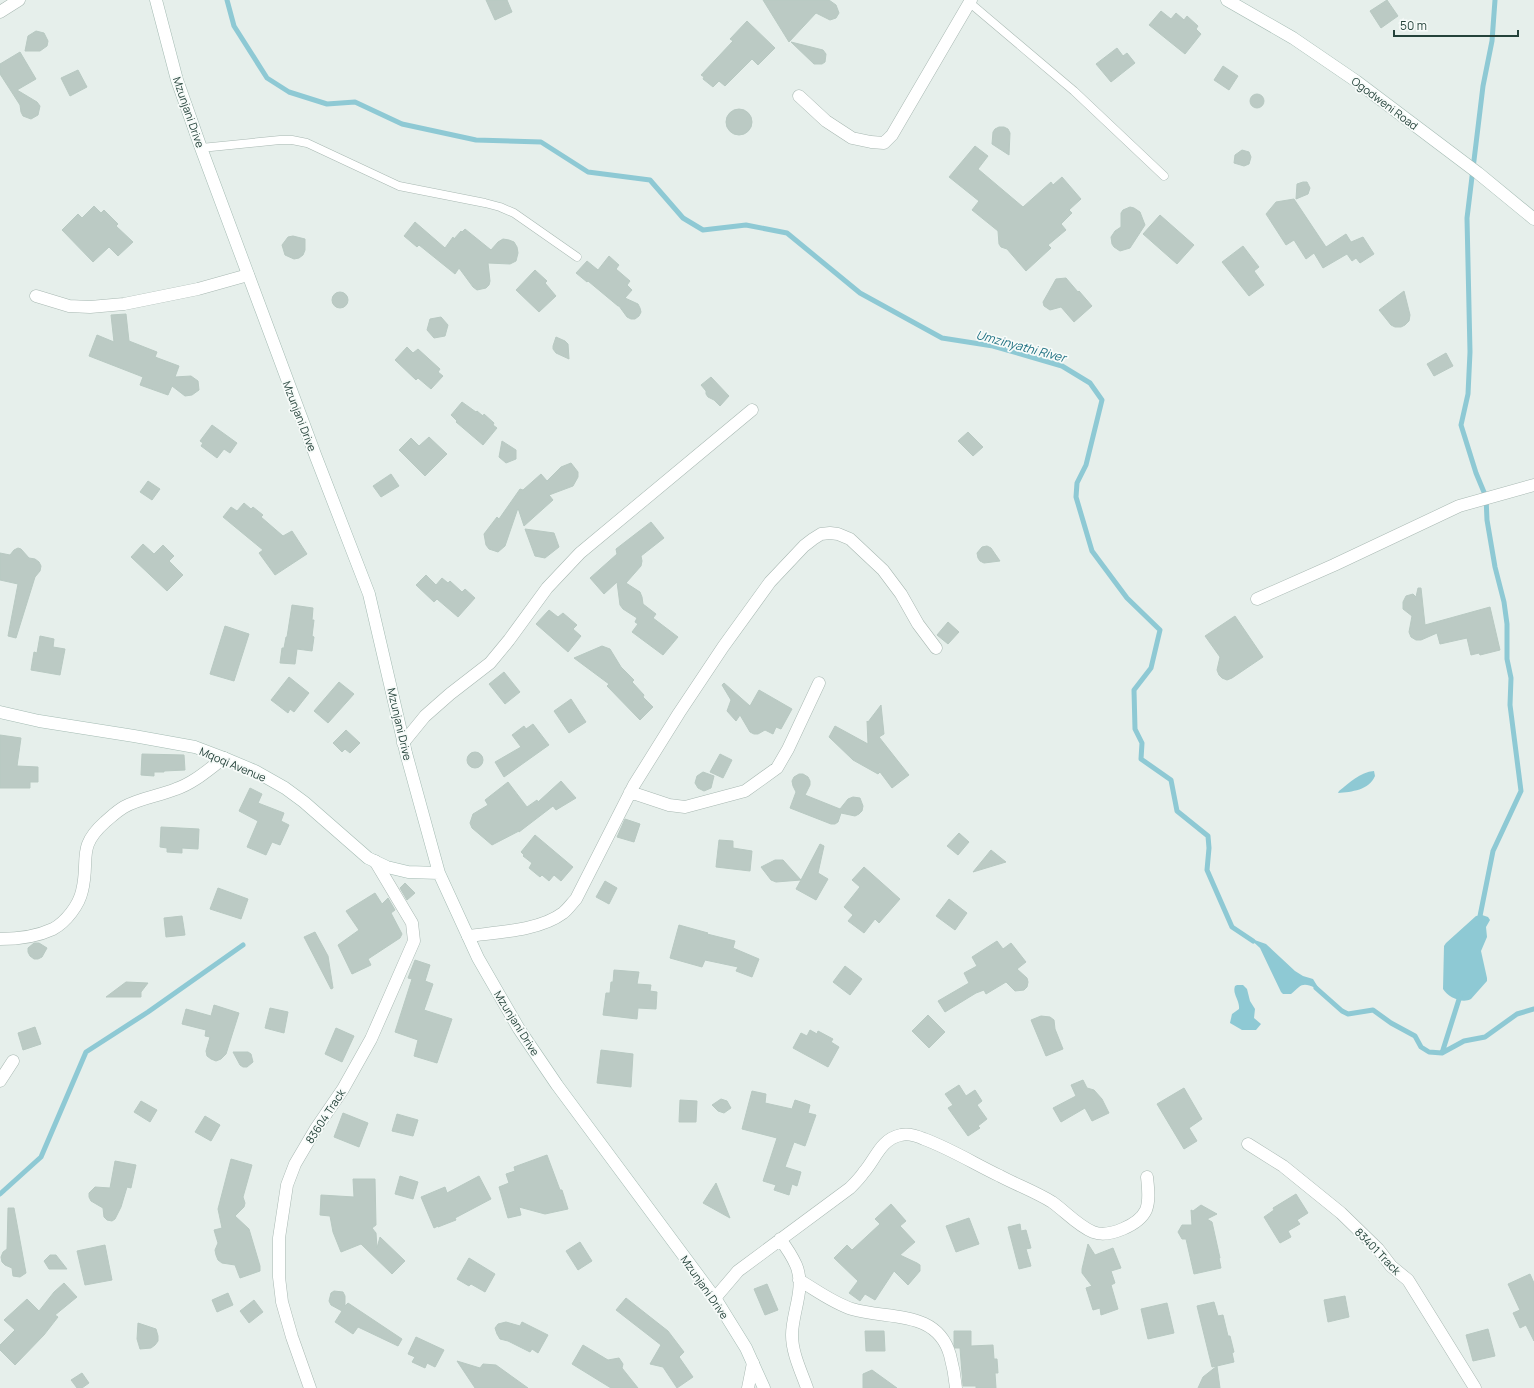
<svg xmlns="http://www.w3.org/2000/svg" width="1534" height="1388" font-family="Manrope,sans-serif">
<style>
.water{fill:#8ec9d4}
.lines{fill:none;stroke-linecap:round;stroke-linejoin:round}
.stream{stroke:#8ec9d4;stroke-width:5}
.building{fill:#bbcac4;stroke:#b8c9c2}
.lane-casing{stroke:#a8b8b2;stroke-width:9}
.street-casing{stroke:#a8b8b2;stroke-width:13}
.secondary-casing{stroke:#a4bbb3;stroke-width:13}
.lane{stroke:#fff;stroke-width:8}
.street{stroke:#fff;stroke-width:12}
.secondary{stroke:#fff;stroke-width:12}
.labels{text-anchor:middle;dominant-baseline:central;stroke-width:3.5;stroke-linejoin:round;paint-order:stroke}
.street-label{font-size:11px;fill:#24423a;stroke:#f7fbf9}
.water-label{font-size:12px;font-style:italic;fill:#1c6f80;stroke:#f7fbf9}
</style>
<rect width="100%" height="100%" fill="#e6efeb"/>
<!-- water -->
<path class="water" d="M1374 771 1375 776C1369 790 1352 792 1338 793L1339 791C1349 783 1360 772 1374 771Z
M1482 915 1488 917 1490 920 1486 927 1487 937 1481 951 1487 978V981L1471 999C1462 1004 1448 997 1443 989L1444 946 1446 943 1476 916Z
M1249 938 1266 944 1295 971 1303 976 1313 979 1321 992C1316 988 1305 981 1299 987 1296 989 1294 992 1291 994H1283L1281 992 1260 948Z
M1237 985H1243L1247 989 1250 1001 1255 1009 1254 1018 1261 1024 1256 1030H1242L1230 1023 1232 1014 1239 1009C1240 1000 1232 994 1235 986Z"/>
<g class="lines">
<!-- stream -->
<path class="stream" d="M227 0 234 26 267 78 289 92 327 104 355 102 402 124 476 140 541 142 588 172 650 180 683 218 703 230 746 225 787 233 860 293 942 338 993 346 1062 366 1090 383 1102 400 1086 465 1077 483 1076 497 1092 551 1127 598 1160 630 1151 668 1134 690 1135 729 1142 743 1141 759 1171 780 1177 811 1208 836 1209 848 1207 870 1232 927 1253 941
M1479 921 1493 851 1521 791 1510 705 1511 678 1507 659V624L1504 602 1495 567 1487 520 1486 497 1476 473 1461 425 1468 394 1470 352 1467 218 1483 86 1492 41 1495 0
M1316 988 1342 1011 1348 1014 1373 1010 1391 1023 1415 1036 1421 1047 1429 1052 1442 1053 1464 1041 1485 1037 1517 1014 1534 1009
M1442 1053 1461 993
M0 1194 41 1157 86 1052 148 1012 243 945"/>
</g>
<!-- building -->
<path class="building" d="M486 0H507L512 12 495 20Z
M763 0H829L836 5 839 13 836 18 830 20 816 13 789 42Z
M1387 0 1398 16 1381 28 1370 11Z
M1161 11 1171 19 1176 13 1184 20 1187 16 1198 26 1196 29 1201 34 1185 54 1149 25Z
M747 21 775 48 758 65 752 59 725 86 719 81 713 87 703 79 704 77 701 75 733 41 730 39Z
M36 31 44 33 48 41 47 46 40 51H25L28 36Z
M791 42 823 50 826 54 825 62 822 64H814Z
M1117 48 1123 56 1127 53 1135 63 1111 82 1096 64Z
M20 52 36 79 17 90 37 102 40 106 38 115 31 119 23 116 21 112 20 105 0 74V64Z
M1223 66 1238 76 1229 90 1214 80Z
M78 70 87 87 70 96 61 78Z
M1250 101a7 7 0 1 1 14 0a7 7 0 1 1-14 0Z
M726 122a13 13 0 1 1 26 0a13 13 0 1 1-26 0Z
M999 127H1004L1008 129 1010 133 1009 155 992 144 993 132 995 129Z
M975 146 988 156 978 169 1023 207 1051 182 1053 185 1062 177 1081 199 1069 210 1072 213 1061 224 1066 230 1048 245 1051 248 1026 271 1007 249 1001 247 999 244 998 231 972 210 979 201 949 177Z
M1242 150 1249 152 1251 157 1249 164 1244 166 1234 163 1235 155Z
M1303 182H1307L1310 188 1308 194 1296 199 1297 184Z
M1294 199 1326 247 1346 234 1351 242 1363 237 1374 254 1360 263 1356 258 1352 261 1347 254 1323 268 1314 253 1306 259 1294 240 1286 245 1266 214 1276 202Z
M94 206 101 213 104 210 118 224 116 226 133 242 118 256 109 247 93 262 62 230 78 214 82 218Z
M1130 207 1134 208 1140 212 1145 225 1130 248 1120 251 1114 247 1112 244 1111 237 1115 231 1121 227V213L1123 210Z
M1160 215 1194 245 1177 264 1143 234Z
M415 222 445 248 453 237 454 239 461 231 462 232 465 229 491 250 498 242 503 239 509 240 514 242 517 247 518 253 516 261 510 264 488 263 490 281 489 285 486 288 477 290 473 287 459 268 455 274 419 245 417 247 404 236Z
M293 236 305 239V250L303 255 299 258 294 259 285 255 282 245 288 237Z
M1243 246 1259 267 1254 271 1264 285 1249 296 1222 262Z
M609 256 619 265 616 269 630 281 627 285 632 290 625 298 638 304 640 308 641 312 639 316 635 319H631L627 317 619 306H618L588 281 587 282 576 273 587 261 598 270Z
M535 270 547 281 545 283 556 296 539 312 516 290Z
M1066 278 1078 292 1079 291 1092 306 1074 322 1061 307 1050 310 1044 306 1043 302 1056 279Z
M1404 291 1410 315 1409 321 1405 325 1401 327H1395L1391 325 1379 310Z
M332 300a8 8 0 1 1 16 0a8 8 0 1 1-16 0Z
M126 314 129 341 157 352 155 357 179 366 175 377 191 376 198 381 199 390 192 395 185 396 172 386 168 395 140 385 143 377 89 356 97 335 114 342 111 315Z
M441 317 448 325 445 336 434 338 427 330 430 319Z
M556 337 565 341 568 344 569 359 556 353 553 349V346Z
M407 347 413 353 418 349 440 369 438 372 443 376 431 389 418 378 416 380 395 360Z
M1446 353 1453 366 1434 376 1427 364Z
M711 377 729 396 720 406 714 400 708 397 706 394V391L701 385Z
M462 402 476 412 477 411 483 416 484 414 494 423 493 425 497 428 483 445 456 422 457 421 451 415Z
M212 425 237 443 230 453 224 449 217 458 201 446 203 443 200 441Z
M968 432 983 447 973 456 958 441Z
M429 437 447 454 425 476 399 450 411 438 419 446Z
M502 441 516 450V459L506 463 499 457Z
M571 463 578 472V477L573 486 549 495 553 500 524 526 518 508 505 546 498 552 489 549 486 545 484 534 497 517 499 519 520 489 523 490 541 474 547 481 561 467Z
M391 474 399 486 381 497 373 486Z
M148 481 160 489 152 500 140 492Z
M244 503 251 509 253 507 263 515 261 517 283 536 292 531 307 554 275 575 259 553 263 550 223 517 231 507 237 511Z
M651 522 664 538 641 556 642 561 641 566 626 583 640 592 642 597 643 604 656 614 653 618 678 637 663 655 632 632 638 624 635 622 637 618 623 609 620 605 617 582 604 594 590 578 617 554 616 549Z
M525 529 554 533 559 547 545 558 535 556Z
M143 544 154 554 163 545 174 556 169 561 183 575 167 591 131 557Z
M987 546 991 548 1000 561 984 563 980 561 978 558 977 553 982 547Z
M18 548 21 549 29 558 35 559 39 562 41 566 40 571 35 577 16 638 8 636 18 584 0 580V553L10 555 14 550Z
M426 575 436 585 442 578 448 583 450 581 462 592 465 589 475 598 458 617 437 599 434 602 416 585Z
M1418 588H1421L1425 625 1490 607 1500 650 1480 655 1479 653 1471 655 1467 638 1440 644 1437 633 1421 640H1416L1411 637 1409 632 1412 616 1403 609V602L1406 596 1413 594 1416 597Z
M292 605 313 608 312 620H314L312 636 314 637 312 651 297 649 295 664 280 663 282 648H284L286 637H287Z
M549 610 558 617 563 613 577 625 573 629 581 636 568 652 536 624Z
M1235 616 1263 657 1232 678 1227 680 1222 678 1219 675 1217 670 1220 657 1205 636Z
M948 622 959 632 948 644 937 635Z
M225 626 249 634 234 681 210 674Z
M40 636 54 639 53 647 65 649 60 675 31 670 34 652 37 653Z
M602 646 610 649 621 667 634 680 632 682 644 695 643 697 653 707 640 720 607 686 609 684 574 658Z
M504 672 520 692 505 704 489 684Z
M289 677 309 693 294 712 290 709 288 713 271 700Z
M339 682 354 694 328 723 314 711Z
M724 683 750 706 759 690 792 709 781 729 776 727 773 734 765 730 758 734H754L750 732 740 715 736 721 727 711 731 700 722 685Z
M571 699 586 722 569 733 554 711Z
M881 705 884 734 879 737 909 775 892 788 880 772 878 774 853 760 829 737 835 726 868 744 867 721 868 722Z
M533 724 549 745 504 777 495 762 521 747 512 735 524 726 526 729Z
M346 730 360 743 350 753 345 749 342 752 333 743Z
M0 735 21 738 17 766 38 767V782H30V788H0Z
M467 760a8 8 0 1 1 16 0a8 8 0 1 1-16 0Z
M142 754 184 755 185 770 164 771V772H154V776L141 775Z
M720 754 732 760 723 778 710 772Z
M703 772 714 776 711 788 704 791 698 788 695 783 697 776Z
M799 774H803L808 777 810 781V785L805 795 840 809 848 799 853 797 860 798 863 806 862 811 859 814 855 816 841 813 838 822 835 824H831L790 808 796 792 793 786 792 781 794 777Z
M561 781 576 798 556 810 553 806 519 832V831L492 845 472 828 470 823 473 814 488 805 485 800 508 782 527 807 537 800 538 802Z
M250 788 262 794 258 803 284 813 281 821 289 825 280 845 272 842 266 855 247 847 258 821 239 811Z
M625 819 640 824 634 842 617 837Z
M161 827 199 829 198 849 182 848V853L167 852V848L160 847Z
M959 833 969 842 958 855 947 846Z
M535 835 573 867 561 881 554 875 549 881 542 875 540 877 529 868 532 863 523 856 524 855 521 852Z
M719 840 733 841V848L752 851 750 871 716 867Z
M820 844 824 846 818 873 828 879 816 900 796 889 801 880 776 882 771 880 761 867 775 860H783L801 880Z
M991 850 1006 862 973 872Z
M864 867 900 899 879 923 875 919 864 933 848 921 853 915 844 907 860 887 852 880Z
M605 881 617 888 609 904 596 897Z
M405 883 415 893 407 900 400 888Z
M218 888 248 899 241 919 210 909Z
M375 893 382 904 388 898 395 910 391 913 402 934 400 938 368 959 371 965 352 974 338 945 359 930 346 911Z
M949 899 967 913 955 930 936 916Z
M182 916 185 935 166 937 164 918Z
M679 925 708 933 707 934 735 941 733 948 759 959 752 977 736 971 738 967 705 960 702 967 670 958Z
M315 932 328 956 333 988 331 989 304 937Z
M997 941 1003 949 1011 943 1026 962 1017 969 1027 978 1028 982 1027 987 1024 990 1015 991 1006 982 986 994 984 990 976 993 945 1012 938 1001 969 983 964 973 977 966 972 957Z
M34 943H39L47 948 42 957 38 959H34L30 956 28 952V948Z
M415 960 430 965 425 981 433 984 424 1010 452 1019 437 1063 414 1056 418 1040 395 1032 412 979 408 978Z
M845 966 862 979 850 995 833 982Z
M614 970 639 972 637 984 651 985 650 991 657 992 656 1009 638 1008 637 1019 603 1015 606 993H610L611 982H613Z
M126 982 148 983 141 992V997H106Z
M214 1005 239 1013 226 1054 221 1059 216 1061 211 1059 207 1056 206 1051 210 1037 205 1036 206 1030 182 1024 186 1009 211 1016Z
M270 1008 288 1012 284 1033 265 1028Z
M928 1015 945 1032 929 1048 912 1031Z
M1041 1016 1050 1017 1054 1020 1055 1029 1063 1049 1046 1056 1031 1020Z
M35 1027 41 1044 23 1050 18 1033Z
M336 1028 354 1036 342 1062 325 1054Z
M810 1030 817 1034 818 1031 833 1039 831 1042 839 1047 828 1067 793 1048 801 1033 807 1036Z
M601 1050 633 1054 631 1087 597 1083Z
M233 1052H248L251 1054 253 1062 247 1067H243L240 1065Z
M1083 1080 1087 1088 1094 1090 1102 1099 1109 1113 1092 1121 1085 1108 1061 1122 1053 1108 1076 1096 1071 1085Z
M959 1085 966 1096 975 1090 982 1101 977 1105 987 1119 978 1126 980 1128 968 1136 948 1108 953 1105 945 1094Z
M1184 1088 1202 1119 1189 1128 1197 1141 1184 1149 1157 1104Z
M752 1091 766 1094 765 1103 792 1109 795 1100 810 1105 808 1113 816 1115 805 1146 794 1142 785 1167 801 1172 797 1186 792 1184 789 1195 774 1190 776 1185 763 1181 777 1138 742 1129Z
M721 1099 727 1101 731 1108 724 1113 718 1111 712 1105Z
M680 1100 697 1101 696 1122H679Z
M141 1101 157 1110 150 1122 134 1112Z
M343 1113 368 1123 359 1147 334 1137Z
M397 1114 418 1120 413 1136 392 1131Z
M205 1116 220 1125 211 1141 195 1132Z
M547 1155 560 1190H562L568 1209 545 1214 519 1207 521 1215 508 1218 499 1187 509 1183 506 1174 515 1171 514 1167Z
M231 1159 252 1165 243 1197 245 1203 244 1207 235 1216 249 1229 260 1266V1271L240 1278 235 1265 222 1263 218 1260 216 1255 215 1250 218 1243 214 1230 222 1228 218 1209Z
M115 1161 136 1165 131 1188 127 1187 121 1207 115 1219 112 1221 107 1220 104 1217 103 1208 91 1201 89 1197V1193L95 1187 110 1188Z
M400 1176 418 1182 413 1199 395 1194Z
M479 1176 491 1199 455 1218 456 1220 438 1227V1226L434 1228 421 1197 445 1187 447 1193Z
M353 1179H375L376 1225 372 1228 376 1233 377 1248 380 1237 405 1261 392 1274 361 1244 341 1252 333 1232 330 1216 320 1215 321 1195 354 1197Z
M716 1183 730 1218 703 1203Z
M1296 1194 1308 1213 1297 1220 1300 1224 1288 1231 1291 1237 1280 1243 1264 1217 1274 1210 1273 1208Z
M891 1204 906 1221 900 1226 915 1242 900 1255 917 1263 920 1265V1271L908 1285 894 1271 875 1300 865 1294 860 1301 849 1293 858 1281 834 1258 847 1245 852 1250 880 1224 875 1219Z
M1201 1205 1217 1214 1207 1219 1212 1222 1220 1258H1219L1221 1268 1194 1274 1186 1239H1182L1178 1232 1182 1225H1192L1191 1210 1193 1211Z
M8 1208H14L26 1273 20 1277 13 1276 12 1268 5 1265 2 1262 1 1257 3 1252 7 1249Z
M969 1218 979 1244 956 1252 946 1226Z
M1020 1224 1021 1231 1026 1230 1031 1248 1026 1249 1031 1266 1019 1269 1008 1227Z
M580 1242 592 1261 578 1270 566 1251Z
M1088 1244 1095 1255 1113 1248 1121 1268 1111 1271 1115 1283 1111 1285 1118 1309 1101 1315 1100 1308 1093 1310 1086 1288 1092 1286 1082 1273V1269Z
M105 1245 112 1280 85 1285 77 1251Z
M50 1255H56L67 1269H49L44 1261Z
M469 1258 495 1274 485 1292 471 1284 469 1286 457 1279Z
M1530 1274 1534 1283V1341L1526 1325 1520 1328 1513 1313 1520 1310 1508 1284Z
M64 1283 77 1297 55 1315 58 1317 44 1335 15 1365 0 1350V1345L15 1330 4 1320 27 1299 39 1311 54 1292Z
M767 1284 778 1310 765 1315 754 1289Z
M334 1291 343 1292 345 1296V1306L348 1303 402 1339 398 1346 358 1327 353 1334 335 1322 342 1311 331 1305 329 1301 331 1293Z
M228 1293 233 1305 217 1312 212 1300Z
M1345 1296 1349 1317 1328 1322 1324 1300Z
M626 1298 668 1331 684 1352 679 1357 693 1377 677 1388 663 1367 650 1364 661 1345 616 1310Z
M254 1300 263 1312 249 1323 240 1311Z
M1214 1302 1218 1316 1223 1315 1228 1336H1230L1234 1352 1232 1353 1234 1362 1217 1366 1220 1388H1198L1203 1377 1217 1366 1212 1367 1197 1306Z
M1167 1303 1174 1333 1148 1339 1141 1309Z
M506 1322 520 1326 522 1322 548 1335 538 1353 532 1349 530 1352 508 1341 500 1339 497 1334 495 1328 498 1324Z
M138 1323 156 1329 158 1336V1341L155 1345 151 1348 140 1349 137 1339Z
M1488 1329 1495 1356 1473 1361 1466 1335Z
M865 1331H884L885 1351H866Z
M954 1331H971V1346L993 1345 994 1359H997L998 1373H995L996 1388H976V1386H963L960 1348H955L954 1346Z
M416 1337 444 1350 435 1367 427 1363 425 1368 412 1362 415 1357 408 1354Z
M583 1345 608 1360 619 1358 623 1364 622 1368 638 1388H611L572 1364Z
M457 1361 480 1368 483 1364 496 1365 528 1388H475Z
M872 1370 897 1388H863V1374Z
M82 1373 89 1383 82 1388H77L71 1380Z"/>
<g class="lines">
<defs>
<path id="lane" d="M970 3 1074 91 1164 176
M201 148 280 140H292L307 143 399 186 485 203 500 207 514 213 577 257"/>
<path id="street" d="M0 12 19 0
M799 96 826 121 852 138 871 142 884 143 892 135 971 0
M36 296 69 306 90 307 124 304 198 289 248 275
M1257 599 1334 565 1459 506 1534 485
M403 743 425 716 450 694 490 663 509 640 547 588 580 553 752 410
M630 792 669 805 685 807 745 791 777 768 788 749 819 683
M468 936C497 932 539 931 563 913 568 909 572 903 576 899L634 785 679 713 723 647 770 582 804 546 813 539 821 534 830 533 838 534 850 539 883 570 901 594 918 624 936 648
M0 939C17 939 38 936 53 929 66 922 79 905 82 891 90 859 76 848 105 822 111 817 117 811 124 807 140 798 159 796 176 789 194 783 209 769 224 758
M0 1081 13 1061
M1248 1144 1283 1166 1341 1213 1378 1249 1391 1266 1408 1280 1475 1388
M780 1239C786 1247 792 1256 796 1265 806 1288 792 1312 792 1335 792 1353 801 1371 807 1388
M799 1280C816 1290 833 1303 852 1309 888 1320 937 1309 950 1355 953 1366 955 1377 956 1388
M715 1298 738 1271 850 1188C855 1183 860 1178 864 1172 876 1158 881 1139 901 1135 908 1133 917 1136 924 1139 951 1149 975 1164 1000 1176 1017 1185 1036 1192 1052 1202 1065 1211 1078 1226 1093 1232 1109 1238 1139 1225 1146 1210 1150 1200 1148 1187 1147 1177
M310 1388 292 1337 282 1302 279 1277V1238L287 1185 295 1164 315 1130 343 1089 371 1039 414 941 412 923 375 861
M748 1388 753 1363"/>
<path id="secondary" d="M156 0 177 80 201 148 316 457 369 594 406 753 439 873 478 958 519 1029 557 1085 715 1298 746 1348 764 1388
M1227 0 1293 38 1356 81 1478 173 1534 219
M0 712 39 721 134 736 195 747 224 758 255 771 285 788 304 802 368 858 387 867 408 872 439 873"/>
</defs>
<!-- lane casing -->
<use href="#lane" class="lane-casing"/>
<!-- street casing -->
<use href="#street" class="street-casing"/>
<!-- secondary casing -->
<use href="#secondary" class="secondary-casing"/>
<!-- lane -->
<use href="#lane" class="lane"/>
<!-- street -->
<use href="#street" class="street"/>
<!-- secondary -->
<use href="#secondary" class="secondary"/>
</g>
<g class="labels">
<!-- street labels -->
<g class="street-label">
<text transform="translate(1385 103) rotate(37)">Ogodweni Road</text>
<text transform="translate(189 112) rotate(71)">Mzunjani Drive</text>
<text transform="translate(300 416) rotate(69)">Mzunjani Drive</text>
<text transform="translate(400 724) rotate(77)">Mzunjani Drive</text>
<text transform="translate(233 764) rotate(23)">Mqoqi Avenue</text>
<text transform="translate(517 1023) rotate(58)">Mzunjani Drive</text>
<text transform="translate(325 1116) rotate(-57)">83604 Track</text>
<text transform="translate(1378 1251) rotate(46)">83401 Track</text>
<text transform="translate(705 1287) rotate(55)">Mzunjani Drive</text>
</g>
<!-- water labels -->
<g class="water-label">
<text transform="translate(1021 346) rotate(15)">Umzinyathi River</text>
</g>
</g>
<!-- scale -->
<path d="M1394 30v6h124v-6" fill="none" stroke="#24423a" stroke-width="2"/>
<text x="1400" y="30" font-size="12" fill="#24423a" stroke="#f7fbf9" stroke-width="3" paint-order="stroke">50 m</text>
</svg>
